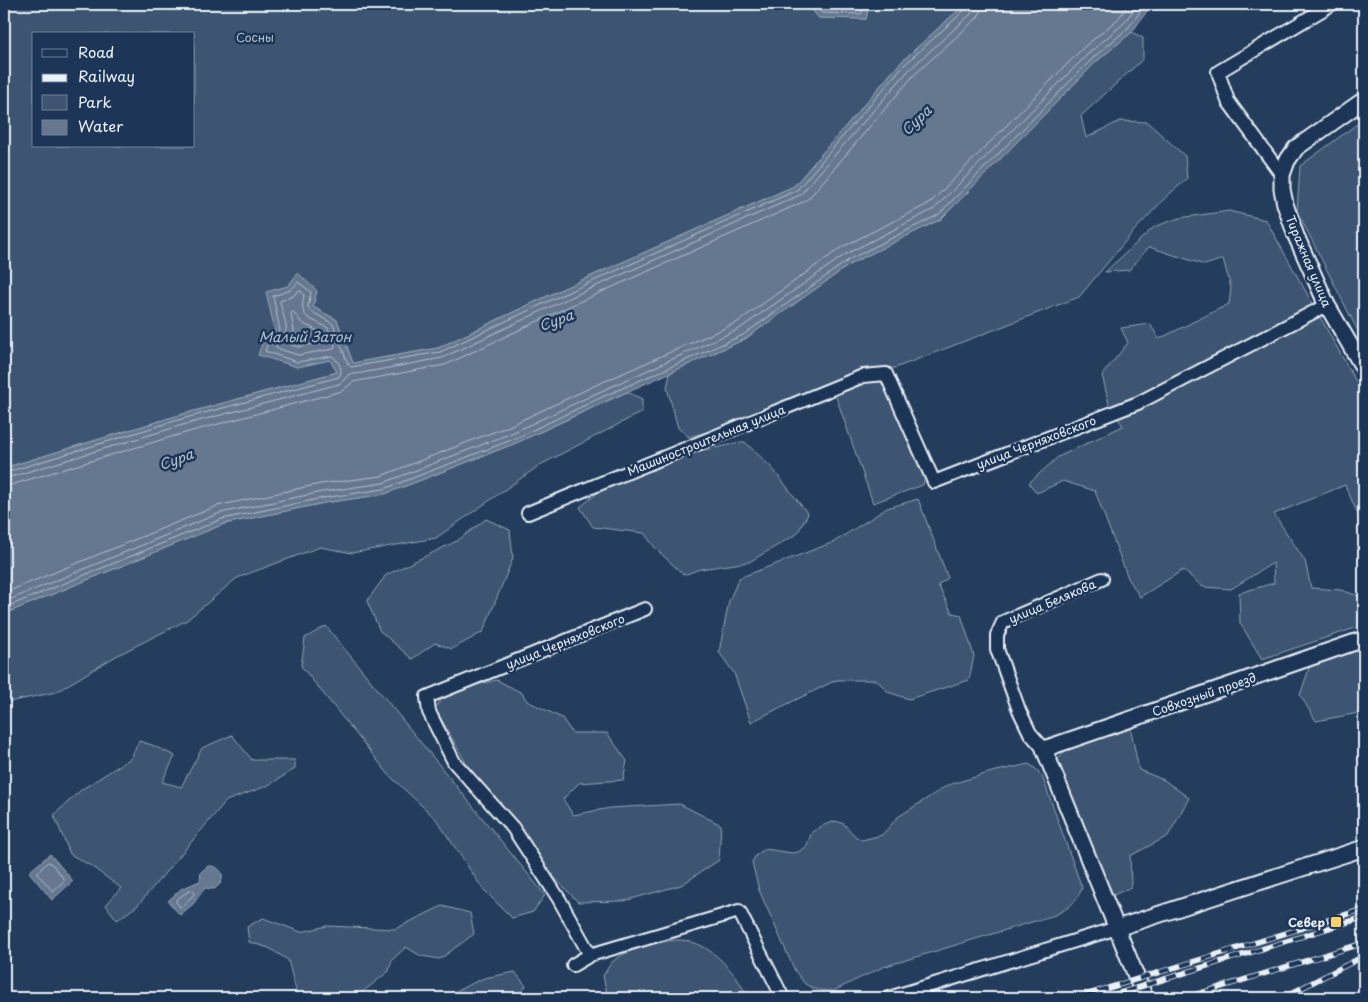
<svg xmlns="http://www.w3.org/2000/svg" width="1368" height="1002" font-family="'Playpen Sans',sans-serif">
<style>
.green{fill:#3e5472;stroke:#93a2b5;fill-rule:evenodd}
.water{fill:#657890;stroke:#99a8ba}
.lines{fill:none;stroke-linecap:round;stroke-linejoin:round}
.shore{stroke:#b4c1ce;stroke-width:1}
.minor-casing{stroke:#e8f1f8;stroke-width:16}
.major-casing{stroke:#e8f1f8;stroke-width:19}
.minor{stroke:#1d3557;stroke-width:12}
.major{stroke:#1d3557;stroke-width:15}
.rail-casing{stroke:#e8f1f8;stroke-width:5.5}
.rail{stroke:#1d3557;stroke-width:4;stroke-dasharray:11;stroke-linecap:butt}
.poi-dot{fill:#ffd166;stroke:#1d3557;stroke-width:2}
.labels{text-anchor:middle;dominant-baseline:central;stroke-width:5;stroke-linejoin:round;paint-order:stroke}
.park-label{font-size:12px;fill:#b5c2d0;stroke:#1d3557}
.street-label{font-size:12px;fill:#e8f1f8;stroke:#1d3557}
.poi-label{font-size:12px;font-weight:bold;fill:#e8f1f8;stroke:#1d3557;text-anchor:end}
.water-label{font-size:14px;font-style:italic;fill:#b4c1ce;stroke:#1d3557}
</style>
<rect width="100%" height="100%" fill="#253d5d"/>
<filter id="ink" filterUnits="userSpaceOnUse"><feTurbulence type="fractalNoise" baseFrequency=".02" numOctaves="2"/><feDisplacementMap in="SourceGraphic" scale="10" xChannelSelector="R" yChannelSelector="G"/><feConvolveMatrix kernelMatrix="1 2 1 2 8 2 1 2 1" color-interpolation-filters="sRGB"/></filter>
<g filter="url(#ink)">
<!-- green -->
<path class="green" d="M4 4H807L819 18 866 19 869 4H965L900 63 794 186 562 289 438 348 353 363 337 320 313 307 298 273 288 286 275 331 263 341 297 367 330 360 337 372 176 416 4 468ZM34 34H194V146H34Z
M1132 32 1143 38V59L1081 116 1086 138 1120 121 1147 122 1185 156 1187 179 1167 196 1134 231 1079 297 895 368 860 371 756 418 689 437 678 428 667 388 670 373 745 339 852 263 941 219 1097 61Z
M1364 119V343L1297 211 1300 166Z
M1229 211 1266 220 1364 396V528L1345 485 1274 514 1305 561 1311 588 1341 590 1364 598V625L1262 659 1240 623 1239 593 1274 583 1273 563 1231 589 1203 587 1183 570 1140 597 1128 578 1095 491 1063 481 1037 493 1029 483 1058 457 1123 426 1109 404 1102 375 1128 343 1121 328 1150 324 1159 339 1229 304 1231 288 1223 259 1205 265 1149 247 1129 270 1105 272 1154 227 1179 218Z
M881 377 925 475 923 485 873 503 835 394Z
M627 392 642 399V412L540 465 436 538 352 553 320 547 237 578 187 620 116 656 56 692 4 703V614L224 524 324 503 385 494 516 443Z
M745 442 772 468 808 514 797 534 749 562 700 569 684 575 656 549 644 533 593 527 580 507 604 488 694 452Z
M918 499 948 578 938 585 952 613 961 615 974 656 969 680 909 699 888 692 877 680H836L751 722 734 673 719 652 729 601 739 578 834 542 887 508Z
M486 519 510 530 513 558 483 632 452 649 435 643 412 659 380 631 367 601 386 575 457 541Z
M326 626 545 895 533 912 512 918 483 889 436 819 390 776 301 666 305 638Z
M1364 646V712L1316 721 1300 695 1312 660Z
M497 680 522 693 527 701 562 718 572 733H607L627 761 623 780 579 783 563 799 573 815 610 808 680 804 721 825 719 860 681 885 624 901 578 902 553 876 519 828 479 786 435 708 447 692Z
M1130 726 1139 770 1164 780 1189 798 1168 836 1130 856 1131 887 1109 897 1056 762 1071 743Z
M232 735 252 760H295V769L267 786 226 801 137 906 117 920 106 905 121 888 91 866 70 854 54 815 81 790 131 758 139 741 152 745 175 756 162 782 181 787 202 748Z
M1029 764 1036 769 1042 776 1082 888C1076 903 1069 908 1055 915L883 967 833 991 817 990 805 984 795 971 759 890 752 862 756 855 765 849 792 853 798 852 806 847 812 832 824 825 836 821 844 824 855 836 862 840 882 835 898 817 948 785 992 772Z
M442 906 470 913 474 934 440 959 421 956 406 947 392 960 389 971 355 998H298L288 960 269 948 249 942 247 927 263 918 301 932 327 926 395 929Z
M676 940C681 940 687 940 692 942 716 949 738 976 748 998H608L603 976C606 971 609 966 612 962 626 949 658 942 676 940Z
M515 972 526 986 515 998H441L484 978Z"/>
<!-- water -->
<path class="water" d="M807 4H869L866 19 819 18Z
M965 4H1152L1132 32 1097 61 941 219 852 263 745 339 602 403 516 443 385 494 324 503 224 524 4 614V468L176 416 337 372 330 360 297 367 258 355 263 341 275 331 266 292 288 286 298 273 317 291 313 307 337 320 353 363 438 348 562 289 794 186 900 63Z
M50 854 73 881 52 900 29 872Z
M208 866C223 865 228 881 214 889L205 888 193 904 180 915 168 901 181 889 200 881 201 872Z"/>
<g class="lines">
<!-- shore -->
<path class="shore" d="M813 4 822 13 860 14 862 13 864 4
M298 291H301L304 295C299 320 309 317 328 328L335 346 334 349 298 355 276 348V345C294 330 283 321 280 301L293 296Z
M293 312 302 323 322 333 324 342 298 347 291 345 294 331 291 314Z
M4 473 178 420 339 377C344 370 338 360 332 356L297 362 265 351C267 341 276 340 280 331L273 296 291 290 298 282 311 292 308 306 309 310 333 324 348 364 351 367 440 352 564 294 797 190 903 66 966 9 968 4
M4 479 179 426 339 384 344 380 349 374H356L442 358 567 299 800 195 908 71 971 14 974 4
M4 487 181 434 342 391 353 382 445 365 570 306 803 202 809 198 913 76 977 18 981 11 982 4
M4 593 217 506 320 484 381 476 509 426 594 386 736 323 842 247 930 203 1084 47 1118 19 1129 4
M4 602 220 513 322 492 383 483 512 433 597 393 739 329 846 254 934 209 1089 53 1123 24 1138 4
M4 608 222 519 323 498 384 489 514 439 600 398 743 335 850 259 938 215 1094 57 1128 28 1146 4
M48 862 51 863 65 880 53 891 37 874Z
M192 890 195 893 182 907H180L176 902V900L184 894Z"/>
<defs>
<path id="minor" d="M1282 175 1228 101 1218 72 1332 4
M528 513 863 376 886 374 934 482 1138 403 1327 305
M1044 749 1030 733 1019 710 997 649V635L1003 622 1102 579
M590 955 559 899 513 828 454 762 429 712 427 697 645 609
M573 965 590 955 739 911 783 998
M889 998 1117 928"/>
<path id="major" d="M1364 100 1296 148 1287 161 1282 175V189L1285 204 1296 236 1327 305 1364 369
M1117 928 1364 848
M1145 998 1044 749 1364 639"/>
</defs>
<!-- minor casing -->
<use href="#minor" class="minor-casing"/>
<!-- major casing -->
<use href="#major" class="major-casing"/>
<!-- minor -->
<use href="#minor" class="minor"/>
<!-- major -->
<use href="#major" class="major"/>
<defs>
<path id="rail" d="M1076 998 1364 909
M1104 998 1364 917
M1185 998 1364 943
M1282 998 1364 956"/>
</defs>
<!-- rail casing -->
<use href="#rail" class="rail-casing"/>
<!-- rail -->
<use href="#rail" class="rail"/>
</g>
</g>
<!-- markers -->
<rect class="poi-dot" x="1330" y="916" width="12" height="12" rx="2.5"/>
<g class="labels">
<!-- park labels -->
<g class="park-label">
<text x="255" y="37">Сосны</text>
</g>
<!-- street labels -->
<g class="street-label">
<text transform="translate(1309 261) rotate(67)">Тиражная улица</text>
<text transform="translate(706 440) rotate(-22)">Машиностроительная улица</text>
<text transform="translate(1036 442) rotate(-21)">улица Черняховского</text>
<text transform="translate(1052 601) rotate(-23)">улица Белякова</text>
<text transform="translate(565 641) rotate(-22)">улица Черняховского</text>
<text transform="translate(1204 694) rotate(-19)">Совхозный проезд</text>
</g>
<!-- poi labels -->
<g class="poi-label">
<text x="1325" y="922">Север</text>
</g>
<!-- water labels -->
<g class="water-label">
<text transform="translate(916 120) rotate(-44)">Сура</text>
<text transform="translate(556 320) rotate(-20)">Сура</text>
<text x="305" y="336">Малый Затон</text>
<text transform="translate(176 459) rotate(-20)">Сура</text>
</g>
</g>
<!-- margin -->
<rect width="1368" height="1002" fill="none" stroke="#1d3557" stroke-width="20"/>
<rect x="10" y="10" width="1348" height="982" fill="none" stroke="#e8f1f8" stroke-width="2" filter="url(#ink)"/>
<!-- legend -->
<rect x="32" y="32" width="162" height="115" fill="#1d3557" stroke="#6e8097"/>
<rect x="42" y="49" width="25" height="8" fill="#1d3557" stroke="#6e8097"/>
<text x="78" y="58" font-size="15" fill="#e8f1f8">Road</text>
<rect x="42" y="74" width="25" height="8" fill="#e8f1f8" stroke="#6e8097"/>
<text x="78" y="82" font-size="15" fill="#e8f1f8">Railway</text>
<rect x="42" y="95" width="25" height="15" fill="#3e5472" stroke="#6e8097"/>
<text x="78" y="108" font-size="15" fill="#e8f1f8">Park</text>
<rect x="42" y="120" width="25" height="15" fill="#657890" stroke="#6e8097"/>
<text x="78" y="132" font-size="15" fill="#e8f1f8">Water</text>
</svg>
